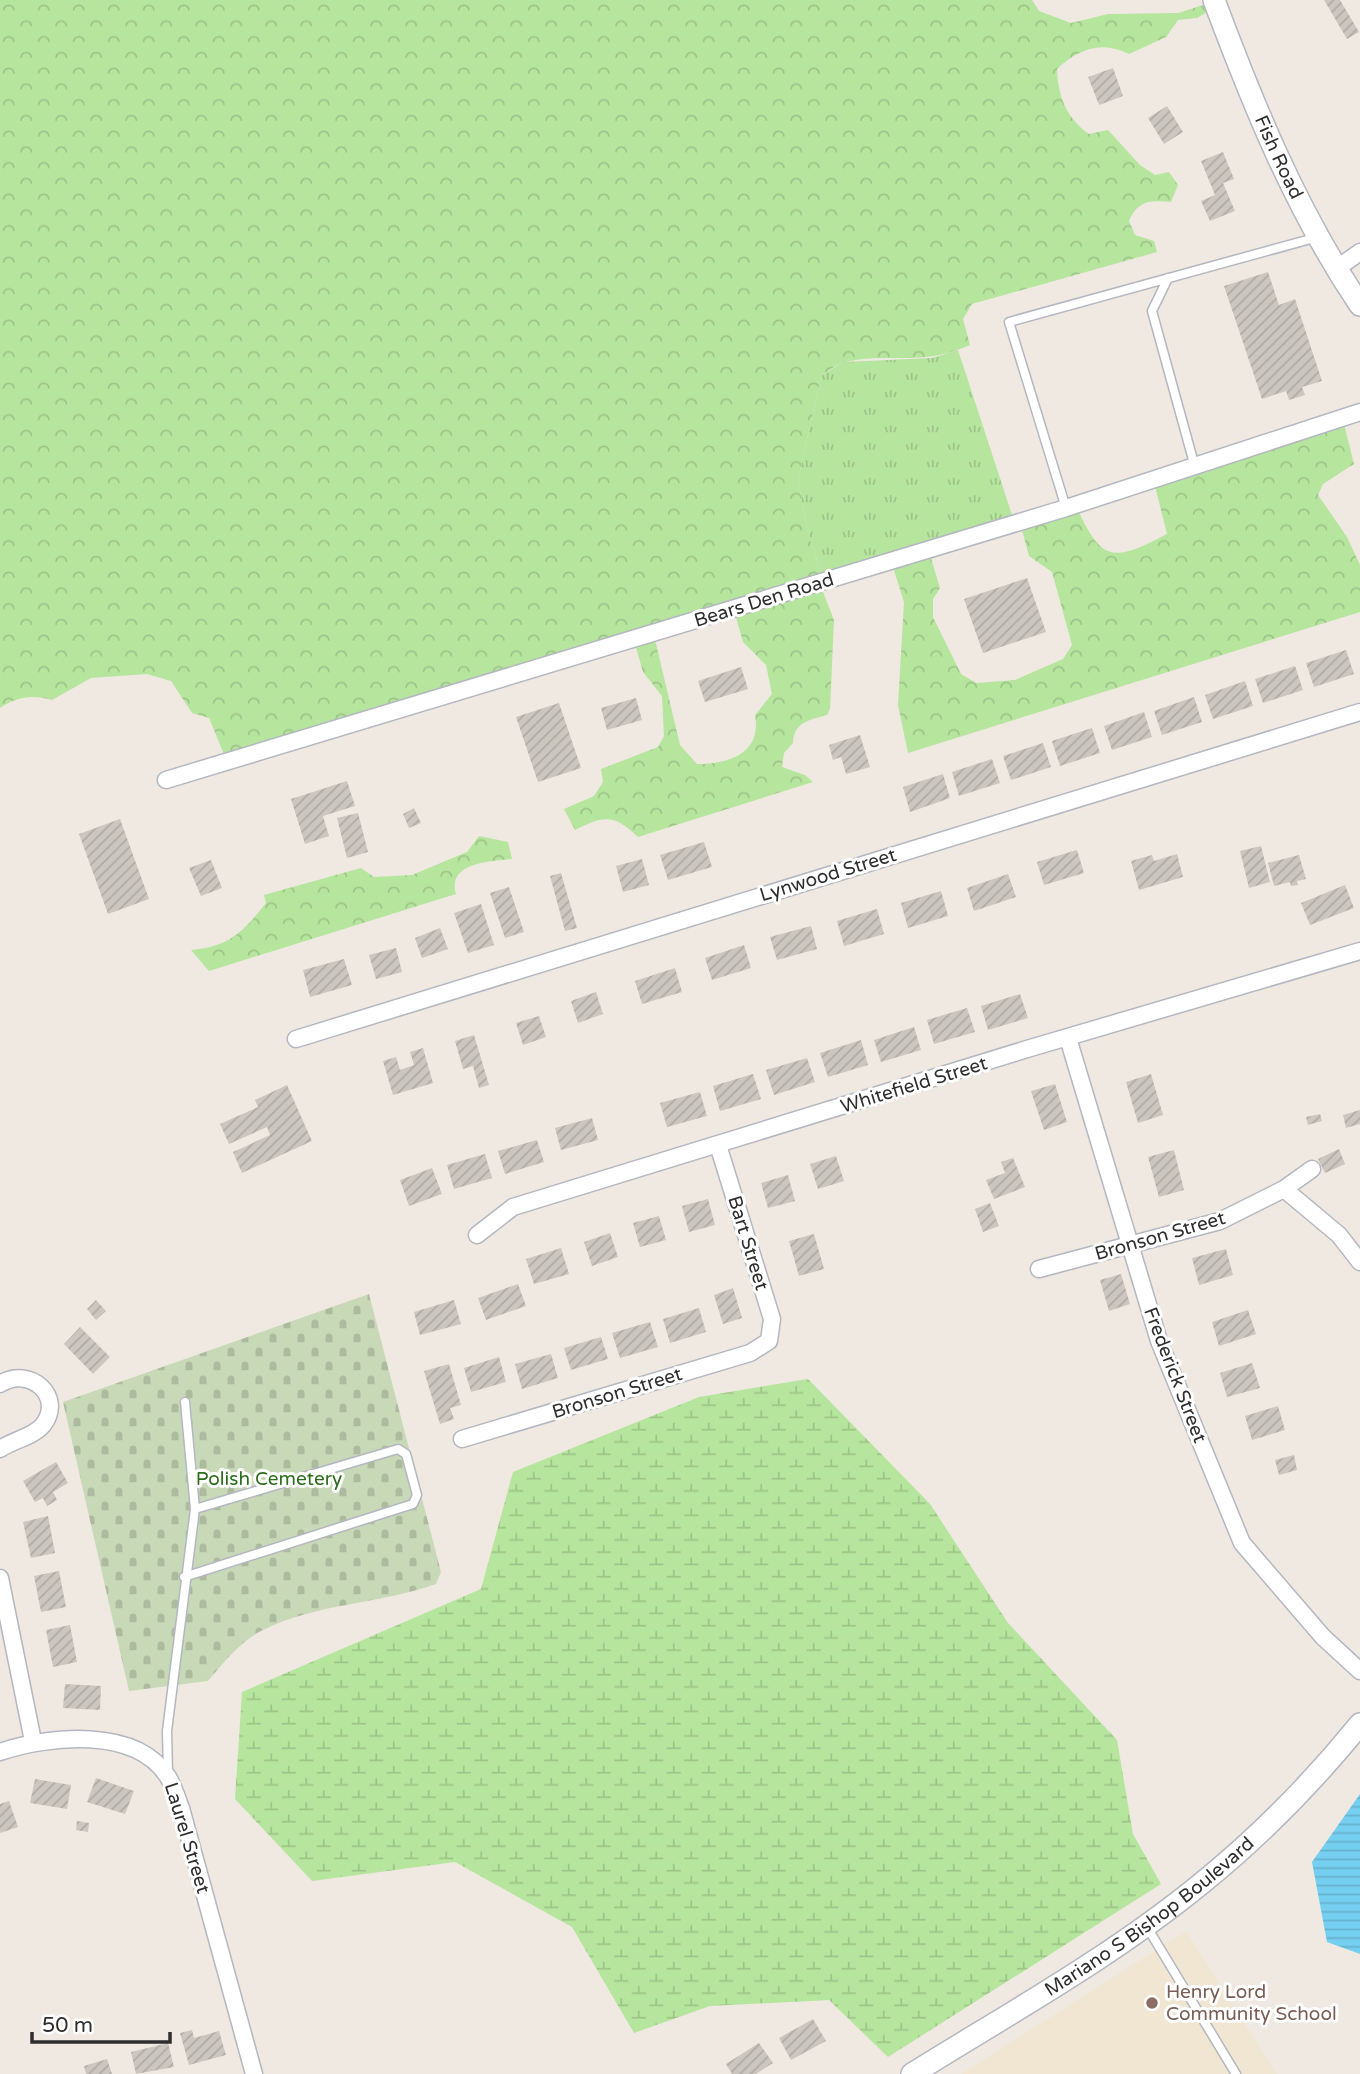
<svg xmlns="http://www.w3.org/2000/svg" width="1360" height="2074" font-family="'Varela Round',sans-serif">
<style>
.education{fill:#f0e6d1}
.grass{fill:url(#grass-tufts)}
.forest{fill:url(#forest-crowns);fill-rule:evenodd}
.wetland{fill:url(#wetland-marsh)}
.cemetery{fill:url(#cemetery-stones)}
.water{fill:url(#water-rules)}
.building{fill:url(#building-hatch)}
.lines{fill:none;stroke-linecap:round;stroke-linejoin:round}
.lane-casing{stroke:#b4b7c1;stroke-width:11}
.street-casing{stroke:#b4b7c1;stroke-width:19}
.secondary-casing{stroke:#b4b7c1;stroke-width:24}
.lane{stroke:#fff;stroke-width:8}
.street{stroke:#fff;stroke-width:16}
.secondary{stroke:#fff;stroke-width:21}
.education-dot{fill:#8d6e63;stroke:#fff;stroke-width:2.5}
.labels{text-anchor:middle;dominant-baseline:central;stroke-width:6;stroke-linejoin:round;paint-order:stroke}
.street-label{font-size:19px;fill:#2e2e2e;stroke:#fff}
.park-label{font-size:19px;fill:#2c6e1b;stroke:#fff}
.education-label{font-size:19px;fill:#785e54;stroke:#fff;text-anchor:start}
</style>
<defs>
<pattern id="grass-tufts" width="24" height="20" patternUnits="userSpaceOnUse" patternTransform="scale(1.75)"><rect width="24" height="20" fill="#b6e59e"/><path d="M3 7l-1-3M5 7V3M7 7l1-3M15 17l-1-3M17 17v-4M19 17l1-3" fill="none" stroke="#9dc588"/></pattern>
<pattern id="forest-crowns" width="20" height="18" patternUnits="userSpaceOnUse" patternTransform="scale(1.75)"><rect width="20" height="18" fill="#b6e59e"/><path d="M2 6a3 3 0 1 1 6 0M12 15a3 3 0 1 1 6 0" fill="none" stroke="#9dc588"/></pattern>
<pattern id="wetland-marsh" width="20" height="14" patternUnits="userSpaceOnUse" patternTransform="scale(1.75)"><rect width="20" height="14" fill="#b6e59e"/><path d="M1 5h8M5 5V1M11 12h8M15 12V8" fill="none" stroke="#9dc588"/></pattern>
<pattern id="cemetery-stones" width="16" height="16" patternUnits="userSpaceOnUse" patternTransform="scale(1.75)"><rect width="16" height="16" fill="#c8d9b8"/><path d="M2 7V4a2 2 0 0 1 4 0v3zM10 15v-3a2 2 0 0 1 4 0v3z" fill="#acbb9e"/></pattern>
<pattern id="water-rules" width="6" height="5" patternUnits="userSpaceOnUse" patternTransform="scale(1.75)"><rect width="6" height="5" fill="#75cff0"/><path d="M0 2.5h6" fill="none" stroke="#66b2ce"/></pattern>
<pattern id="building-hatch" width="6" height="6" patternUnits="userSpaceOnUse" patternTransform="scale(1.75)"><rect width="6" height="6" fill="#cbc7bf"/><path d="M-1 1l2-2M0 6l6-6M5 7l2-2" fill="none" stroke="#afaba4"/></pattern>
</defs>
<rect width="100%" height="100%" fill="#efe9e1"/>
<!-- education -->
<path class="education" d="M1186 1931 1277 2074H961Z"/>
<!-- grass -->
<path class="grass" d="M958 350 1013 518 822 577 807 529 798 480 821 376 843 362 932 358Z"/>
<!-- forest -->
<path class="forest" d="M0 0H1032L1039 11 1071 23 1108 14 1178 13 1213 2 1216 7 1197 18 1178 20 1166 37 1129 54C1102 40 1078 49 1057 69 1058 96 1066 118 1089 134L1108 130 1140 165 1155 175 1169 172 1178 185 1171 202C1151 200 1138 200 1129 221L1135 235 1154 241 1157 252 972 304 963 319 970 345C921 367 890 352 845 362 837 364 828 371 821 376L798 480 807 529 822 577 819 582 834 620 830 709 827 715C809 720 794 722 793 743L784 753 782 767 805 775 813 782 638 837C614 814 604 815 575 830L564 809 594 796 603 782 601 769 658 747 664 736 662 696 643 672 633 637 226 759 209 718 192 713 171 681 147 674 91 678 52 700C33 694 16 697 0 708ZM733 607 743 642 766 665 772 694 755 715C762 753 730 764 697 764L680 745 653 631Z
M1344 424 1354 464 1323 484 1318 495 1347 537 1360 565V612L908 753 898 705 904 602 893 567 930 555 940 588 933 599V617L961 674 976 683 1015 680 1063 659 1072 645 1052 572 1029 556 1021 526 1074 502C1101 560 1109 565 1167 534L1153 478Z
M479 836 508 842 512 859C493 861 446 862 456 894L209 971 191 950C230 946 242 933 266 903L264 895 361 868 374 877 412 875 467 852Z"/>
<!-- wetland -->
<path class="wetland" d="M808 1379 930 1504 1008 1623 1117 1740 1133 1834 1161 1884 888 2057 829 2000 710 2006 634 2033 572 1927 455 1862 312 1881 235 1799 242 1692 481 1589 513 1472 699 1397Z"/>
<!-- cemetery -->
<path class="cemetery" d="M369 1294 441 1572 436 1584C381 1604 317 1603 263 1630 242 1640 223 1663 208 1681L129 1691 63 1402Z"/>
<!-- water -->
<path class="water" d="M1360 1794V1954L1327 1942 1312 1862Z"/>
<!-- building -->
<path class="building" d="M1324 0H1340L1359 32 1347 39Z
M1113 68 1123 96 1099 105 1088 77Z
M1167 106 1183 132 1164 144 1148 118Z
M1223 152 1234 179 1223 183 1235 211 1210 221 1201 201 1215 195 1201 161Z
M1268 272 1279 305 1295 299 1322 381 1302 387 1305 395 1289 400 1286 391 1262 399 1224 286Z
M1027 578 1046 632 983 653 964 599Z
M1346 650 1354 674 1314 687 1306 663Z
M1295 666 1303 690 1263 703 1255 679Z
M741 667 748 689 705 702 698 681Z
M1245 681 1253 706 1213 719 1205 695Z
M1194 697 1202 722 1162 735 1154 711Z
M636 698 642 720 607 730 601 708Z
M559 703 581 768 538 782 516 717Z
M1144 712 1152 737 1112 750 1104 726Z
M1092 728 1100 753 1060 766 1052 741Z
M860 735 870 767 846 774 841 757 833 760 829 745Z
M1043 743 1051 767 1011 780 1003 756Z
M992 759 1000 783 959 796 952 772Z
M943 774 950 798 910 812 903 787Z
M347 781 355 806 323 816 329 836 305 844 291 799Z
M414 808 421 823 409 828 403 814Z
M358 813 368 852 347 858 337 818Z
M120 819 149 899 108 914 79 834Z
M704 842 712 867 668 880 660 855Z
M1261 846 1270 882 1249 888 1240 851Z
M1077 850 1084 873 1044 885 1037 862Z
M1177 854 1183 877 1139 890 1131 861 1152 855 1154 861Z
M1299 855 1306 879 1297 881 1298 885 1291 886 1290 882 1274 886 1268 863Z
M642 859 649 885 623 892 616 866Z
M211 860 222 888 201 896 189 868Z
M561 873 577 928 565 931 550 876Z
M1008 874 1016 897 974 911 967 888Z
M1345 885 1354 908 1310 925 1301 903Z
M509 887 524 932 505 938 490 893Z
M941 891 948 916 908 928 901 903Z
M481 904 494 945 468 953 454 913Z
M877 909 884 934 844 946 837 921Z
M811 926 817 949 777 960 770 937Z
M440 928 448 949 422 958 415 938Z
M744 945 751 968 712 980 705 958Z
M396 948 402 972 376 979 369 955Z
M344 959 352 985 310 997 303 970Z
M675 968 682 992 642 1004 635 981Z
M596 992 603 1014 578 1023 571 1001Z
M1020 994 1028 1018 988 1030 981 1006Z
M967 1008 975 1032 934 1044 927 1020Z
M539 1016 546 1037 523 1045 516 1023Z
M914 1027 921 1050 881 1062 874 1040Z
M474 1035 489 1085 479 1088 473 1066 463 1069 455 1041Z
M861 1040 868 1065 828 1077 820 1053Z
M423 1048 433 1083 393 1095 383 1061 396 1057 400 1070 414 1065 410 1052Z
M807 1058 815 1082 774 1095 766 1070Z
M753 1074 761 1099 720 1111 713 1086Z
M1151 1074 1163 1115 1138 1123 1126 1082Z
M1055 1084 1067 1122 1044 1130 1031 1091Z
M287 1085 312 1141 242 1173 233 1152 270 1135 267 1127 229 1144 220 1124 258 1107 255 1100Z
M700 1092 707 1116 667 1127 660 1103Z
M1360 1110V1124L1346 1128 1343 1115Z
M1320 1114 1322 1121 1308 1125 1306 1117Z
M592 1118 598 1140 561 1150 555 1128Z
M537 1140 544 1162 505 1174 498 1151Z
M1339 1149 1345 1164 1325 1173 1318 1159Z
M1174 1150 1184 1190 1159 1197 1148 1157Z
M485 1154 492 1178 454 1189 447 1165Z
M836 1156 844 1181 818 1189 810 1164Z
M1013 1158 1025 1187 994 1199 986 1180 1005 1173 1001 1162Z
M432 1168 442 1194 409 1206 400 1180Z
M788 1175 795 1201 768 1208 761 1183Z
M708 1199 715 1225 689 1232 682 1206Z
M990 1203 999 1226 983 1232 975 1209Z
M659 1216 666 1240 640 1247 633 1223Z
M610 1233 618 1257 592 1266 584 1242Z
M814 1234 824 1269 799 1276 789 1241Z
M561 1248 569 1274 534 1284 526 1259Z
M1226 1249 1233 1275 1199 1285 1192 1258Z
M1121 1274 1130 1304 1109 1311 1100 1280Z
M518 1284 526 1306 486 1320 478 1298Z
M733 1288 742 1318 723 1324 714 1295Z
M96 1300 106 1311 96 1320 87 1309Z
M454 1300 461 1324 420 1335 414 1312Z
M699 1308 706 1332 670 1343 663 1319Z
M1248 1310 1256 1334 1219 1346 1212 1322Z
M650 1322 658 1347 620 1358 612 1333Z
M80 1327 110 1357 93 1374 64 1344Z
M601 1337 608 1359 571 1370 564 1348Z
M551 1354 558 1378 522 1389 515 1364Z
M499 1357 506 1382 471 1392 464 1368Z
M1252 1363 1260 1388 1227 1397 1220 1373Z
M449 1364 461 1405 450 1408 454 1419 440 1424 424 1371Z
M1278 1406 1285 1430 1252 1440 1245 1416Z
M1294 1455 1297 1470 1279 1475 1275 1460Z
M56 1462 68 1483 53 1492 57 1500 47 1506 43 1498 35 1502 23 1481Z
M48 1516 55 1553 31 1558 23 1522Z
M59 1571 66 1607 41 1612 34 1576Z
M70 1625 77 1662 53 1667 46 1630Z
M65 1684 101 1686 100 1710 63 1708Z
M96 1778 134 1791 125 1814 87 1802Z
M35 1779 71 1785 67 1809 30 1803Z
M9 1801 18 1827 0 1833V1804Z
M77 1821 89 1823 88 1832 76 1830Z
M813 2019 826 2041 791 2060 779 2038Z
M192 2030 194 2038 219 2031 226 2055 189 2065 180 2033Z
M168 2043 174 2067 136 2074 131 2052Z
M759 2043 773 2063 756 2074H732L726 2064Z
M107 2059 112 2074H86L84 2066Z"/>
<g class="lines">
<defs>
<path id="lane" d="M1168 278 1152 311 1195 467
M1066 508 1009 322 1318 237
M184 1577 413 1504 417 1495 406 1454 398 1449 195 1509
M168 1774 167 1731 195 1509 185 1402
M1147 1927 1236 2074"/>
<path id="street" d="M1336 269 1360 252
M166 780 1066 508 1360 412
M1068 1038 1159 1341 1242 1543 1323 1637 1360 1671
M296 1039 1360 712
M1284 1189 1339 1235 1360 1262
M477 1235 513 1207 1027 1049 1360 951
M1039 1269 1220 1221 1284 1189 1312 1169
M0 1384C30 1365 65 1397 43 1425 33 1437 13 1440 0 1449
M462 1439 750 1353 769 1341 772 1319 718 1145
M0 1578 33 1741
M0 1752C48 1736 136 1726 168 1777 174 1787 177 1798 181 1808L254 2074"/>
<g id="secondary">
<path id="s1" d="M1214 0C1254 107 1296 210 1360 305"/>
<path id="s2" d="M912 2074C1010 2013 1113 1956 1202 1883 1260 1836 1313 1782 1360 1724"/>
</g>
</defs>
<!-- lane casing -->
<use href="#lane" class="lane-casing"/>
<!-- street casing -->
<use href="#street" class="street-casing"/>
<!-- secondary casing -->
<use href="#secondary" class="secondary-casing"/>
<!-- lane -->
<use href="#lane" class="lane"/>
<!-- street -->
<use href="#street" class="street"/>
<!-- secondary -->
<use href="#secondary" class="secondary"/>
</g>
<!-- markers -->
<circle class="education-dot" cx="1152" cy="2003" r="7"/>
<g class="labels">
<!-- street labels -->
<g class="street-label">
<text stroke="none"><textPath href="#s1" startOffset="170">Fish Road</textPath></text>
<text transform="translate(764 600) rotate(-17)">Bears Den Road</text>
<text transform="translate(828 875) rotate(-17)">Lynwood Street</text>
<text transform="translate(914 1085) rotate(-17)">Whitefield Street</text>
<text transform="translate(1160 1236) rotate(-16)">Bronson Street</text>
<text transform="translate(748 1243) rotate(73)">Bart Street</text>
<text transform="translate(1175 1375) rotate(69)">Frederick Street</text>
<text transform="translate(617 1393) rotate(-17)">Bronson Street</text>
<text transform="translate(187 1838) rotate(73)">Laurel Street</text>
<text stroke="none"><textPath href="#s2" startOffset="285">Mariano S Bishop Boulevard</textPath></text>
</g>
<!-- park labels -->
<g class="park-label">
<text x="269" y="1479">Polish Cemetery</text>
</g>
<!-- education labels -->
<g class="education-label">
<text x="1166" y="1992">Henry Lord<tspan x="1166" dy="22">Community School</tspan></text>
</g>
</g>
<!-- scale -->
<path d="M32 2032v10h138v-10" fill="none" stroke="#2e2e2e" stroke-width="3.5"/>
<text x="42" y="2032" font-size="21" fill="#2e2e2e" stroke="#ffffff" stroke-width="5" paint-order="stroke">50 m</text>
</svg>
